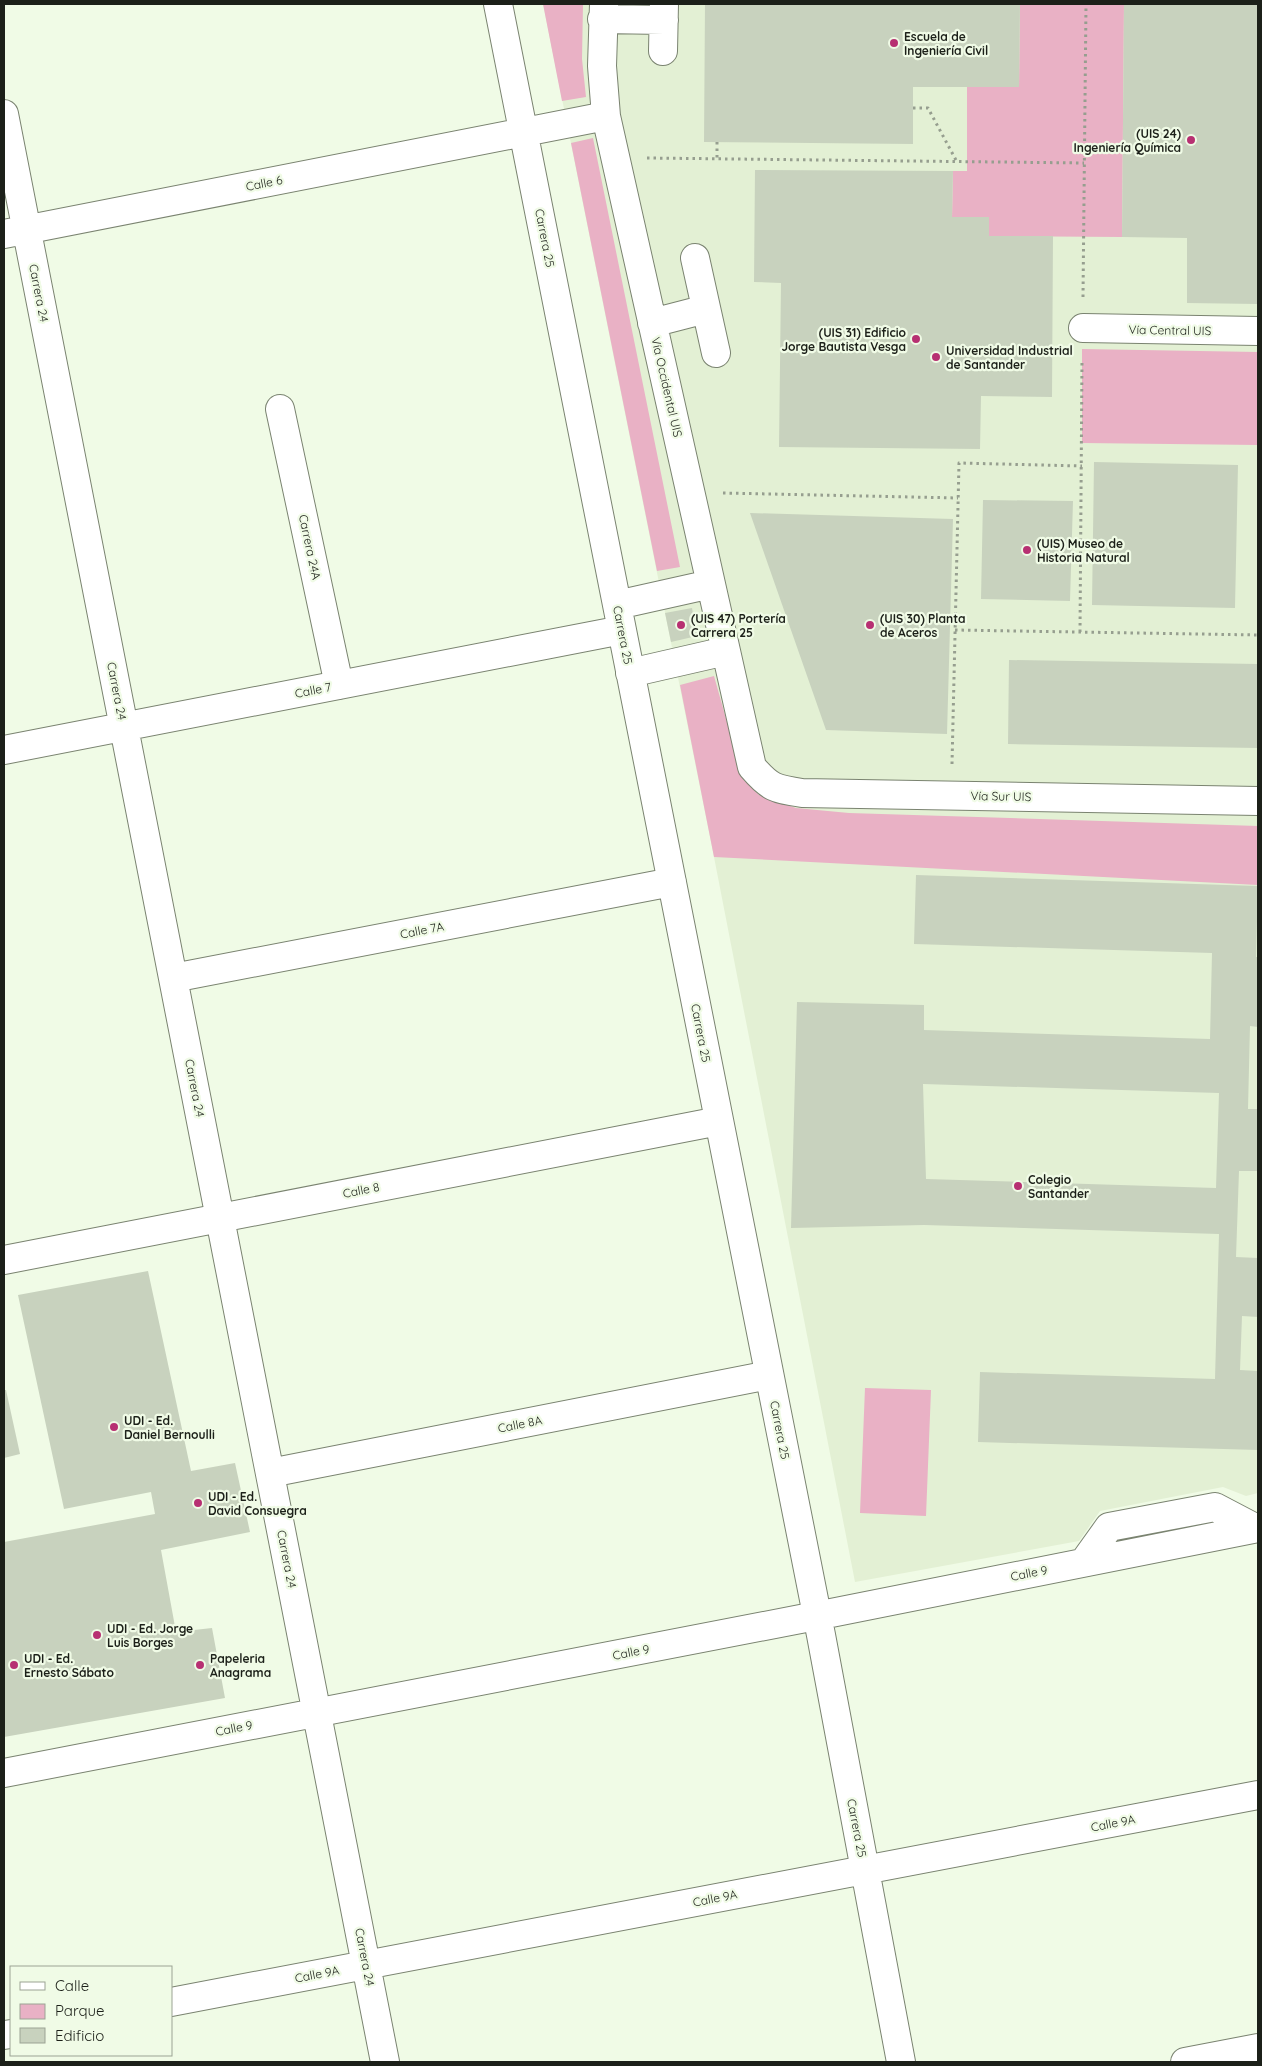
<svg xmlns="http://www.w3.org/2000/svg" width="1262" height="2066" font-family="Quicksand,sans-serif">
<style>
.built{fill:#e3f0d4}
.green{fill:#e9b1c5}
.building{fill:#c8d2be;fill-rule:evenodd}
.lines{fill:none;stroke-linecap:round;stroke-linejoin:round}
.minor-casing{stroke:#7a8370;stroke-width:30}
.path{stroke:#969e8f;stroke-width:3;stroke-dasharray:2.5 4;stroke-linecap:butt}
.minor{stroke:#fff;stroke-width:28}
.poi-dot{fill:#b73072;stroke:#f0fbe6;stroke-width:2}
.labels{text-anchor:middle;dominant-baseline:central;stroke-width:4.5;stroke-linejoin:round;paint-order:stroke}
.poi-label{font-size:12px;font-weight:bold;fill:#1c2019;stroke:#f0fbe6;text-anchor:start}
.street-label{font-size:12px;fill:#1c2019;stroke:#f0fbe6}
</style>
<rect width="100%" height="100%" fill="#f0fbe6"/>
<!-- built -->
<path class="built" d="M543 4H1258V1493L1246 1496 1223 1487 1100 1511 1079 1541 855 1582 714 857Z"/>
<!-- green -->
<path class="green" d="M543 4H583L582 59 586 97 562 101Z
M1020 4H1124L1122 237 989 236V217H952L953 171H967V87H1019Z
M593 138 680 567 657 571 571 143Z
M1082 349 1258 352V445L1082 443Z
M714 676 743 779 759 795 796 808 849 813 1258 826V885L714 857 680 685Z
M865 1388 931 1390 926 1516 860 1513Z"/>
<!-- building -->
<path class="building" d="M705 4H1020L1019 87H913V144L704 142Z
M1124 4H1258V304L1187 303V238L1122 237Z
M755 170 953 171 952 217H989V236H1053L1052 397 981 396 980 449 779 447 781 283 754 282Z
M1094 462 1238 465 1235 608 1092 605Z
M983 500 1073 501 1070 601 981 599Z
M750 513 953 519 947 734 826 730Z
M692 608 697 636 671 642 665 613Z
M1009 660 1258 664V748L1008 744Z
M916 875 1258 886 1256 957H1258V1027L1250 1026 1248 1109H1258V1171H1239L1236 1257 1258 1258V1317L1242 1316 1240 1370 1258 1371V1450L978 1442 980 1372 1215 1379 1219 1234 924 1225 791 1228 797 1002 924 1005V1030L1210 1039 1212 953 914 944ZM923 1084 1219 1093 1216 1188 926 1179Z
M148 1271 191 1471 235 1463 250 1532 161 1550 176 1632 212 1628 225 1698 4 1737V1542L155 1514 151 1492 64 1509 18 1295Z
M4 1390H6L20 1454 4 1458Z"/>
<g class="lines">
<defs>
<path id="minor" d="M498 4 821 1635 901 2062
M604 4 602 66 606 116 752 767C770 788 775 789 802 793L1258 801
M602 19 664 20
M663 51 664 4
M4 114 385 2062
M4 234 606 116
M695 258 716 353
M652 323 706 309
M1083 328 1258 331
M280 409 339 685
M617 605 711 584
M630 673 726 651
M4 750 622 630
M173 978 672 882
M4 1260 719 1121
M270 1473 769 1375
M1084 1562 1109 1527 1215 1507 1255 1528
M4 1773 816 1616 1258 1528
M171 2002 1258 1795
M4 2035 11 2034
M1185 2062 1258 2048"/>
</defs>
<!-- minor casing -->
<use href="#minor" class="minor-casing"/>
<!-- path -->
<path class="path" d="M913 108H928L957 162
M717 142V159
M647 158 1084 163
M1083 297 1086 4
M723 493 958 498
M955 630 1258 635
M1080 632 1082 360
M952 764 959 463 1082 466"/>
<!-- minor -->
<use href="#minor" class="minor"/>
</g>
<!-- markers -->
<g class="poi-dot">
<circle cx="894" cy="43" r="5"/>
<circle cx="1191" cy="140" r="5"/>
<circle cx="916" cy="339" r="5"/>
<circle cx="936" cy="357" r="5"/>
<circle cx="1027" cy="550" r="5"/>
<circle cx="681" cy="625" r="5"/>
<circle cx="870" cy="625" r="5"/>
<circle cx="1018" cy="1186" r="5"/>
<circle cx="114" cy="1427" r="5"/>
<circle cx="198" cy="1503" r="5"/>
<circle cx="97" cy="1635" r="5"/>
<circle cx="14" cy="1665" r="5"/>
<circle cx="200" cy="1665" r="5"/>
</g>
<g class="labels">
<!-- poi labels -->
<g class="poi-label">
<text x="904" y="36">Escuela de<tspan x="904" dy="14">Ingeniería Civil</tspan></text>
<text x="1181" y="133" text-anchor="end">(UIS 24)<tspan x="1181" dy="14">Ingeniería Química</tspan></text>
<text x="906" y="332" text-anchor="end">(UIS 31) Edificio<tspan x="906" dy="14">Jorge Bautista Vesga</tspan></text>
<text x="946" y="350">Universidad Industrial<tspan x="946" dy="14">de Santander</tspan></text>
<text x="1037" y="543">(UIS) Museo de<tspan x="1037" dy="14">Historia Natural</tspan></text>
<text x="691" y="618">(UIS 47) Portería<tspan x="691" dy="14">Carrera 25</tspan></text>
<text x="880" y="618">(UIS 30) Planta<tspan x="880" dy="14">de Aceros</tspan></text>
<text x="1028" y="1179">Colegio<tspan x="1028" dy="14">Santander</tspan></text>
<text x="124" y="1420">UDI - Ed.<tspan x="124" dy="14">Daniel Bernoulli</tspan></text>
<text x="208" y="1496">UDI - Ed.<tspan x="208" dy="14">David Consuegra</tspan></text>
<text x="107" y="1628">UDI - Ed. Jorge<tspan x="107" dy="14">Luis Borges</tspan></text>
<text x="24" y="1658">UDI - Ed.<tspan x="24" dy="14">Ernesto Sábato</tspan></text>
<text x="210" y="1658">Papeleria<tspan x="210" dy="14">Anagrama</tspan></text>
</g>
<!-- street labels -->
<g class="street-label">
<text transform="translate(264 183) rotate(-11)">Calle 6</text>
<text transform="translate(545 238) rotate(79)">Carrera 25</text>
<text transform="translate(39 293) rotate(79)">Carrera 24</text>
<text transform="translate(1170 330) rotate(1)">Vía Central UIS</text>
<text transform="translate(667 387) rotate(77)">Vía Occidental UIS</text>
<text transform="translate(310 547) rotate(78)">Carrera 24A</text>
<text transform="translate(623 635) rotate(79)">Carrera 25</text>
<text transform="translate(313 690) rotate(-11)">Calle 7</text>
<text transform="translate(117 691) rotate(79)">Carrera 24</text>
<text transform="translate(1001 796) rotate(1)">Vía Sur UIS</text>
<text transform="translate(422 930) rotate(-11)">Calle 7A</text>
<text transform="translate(701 1033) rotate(79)">Carrera 25</text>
<text transform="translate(195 1088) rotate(79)">Carrera 24</text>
<text transform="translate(361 1190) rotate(-11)">Calle 8</text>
<text transform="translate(520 1424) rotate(-11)">Calle 8A</text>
<text transform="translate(780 1430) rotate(79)">Carrera 25</text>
<text transform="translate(287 1559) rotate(79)">Carrera 24</text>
<text transform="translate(1029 1573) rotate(-11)">Calle 9</text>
<text transform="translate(631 1652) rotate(-11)">Calle 9</text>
<text transform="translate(234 1728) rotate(-11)">Calle 9</text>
<text transform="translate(1113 1823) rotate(-11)">Calle 9A</text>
<text transform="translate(857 1828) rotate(79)">Carrera 25</text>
<text transform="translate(715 1898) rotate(-11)">Calle 9A</text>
<text transform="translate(365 1957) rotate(79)">Carrera 24</text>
<text transform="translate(317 1974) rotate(-11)">Calle 9A</text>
</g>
</g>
<!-- border -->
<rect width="1262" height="2066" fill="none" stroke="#1c2019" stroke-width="10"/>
<!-- legend -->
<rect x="10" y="1966" width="162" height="90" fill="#f0fbe6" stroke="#9ba394"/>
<rect x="20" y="1982" width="25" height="8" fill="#ffffff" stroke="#9ba394"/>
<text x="55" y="1991" font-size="15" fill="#1c2019">Calle</text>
<rect x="20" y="2004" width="25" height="15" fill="#e9b1c5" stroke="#9ba394"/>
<text x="55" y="2016" font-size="15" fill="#1c2019">Parque</text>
<rect x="20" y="2028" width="25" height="15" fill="#c8d2be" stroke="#9ba394"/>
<text x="55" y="2041" font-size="15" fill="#1c2019">Edificio</text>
</svg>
